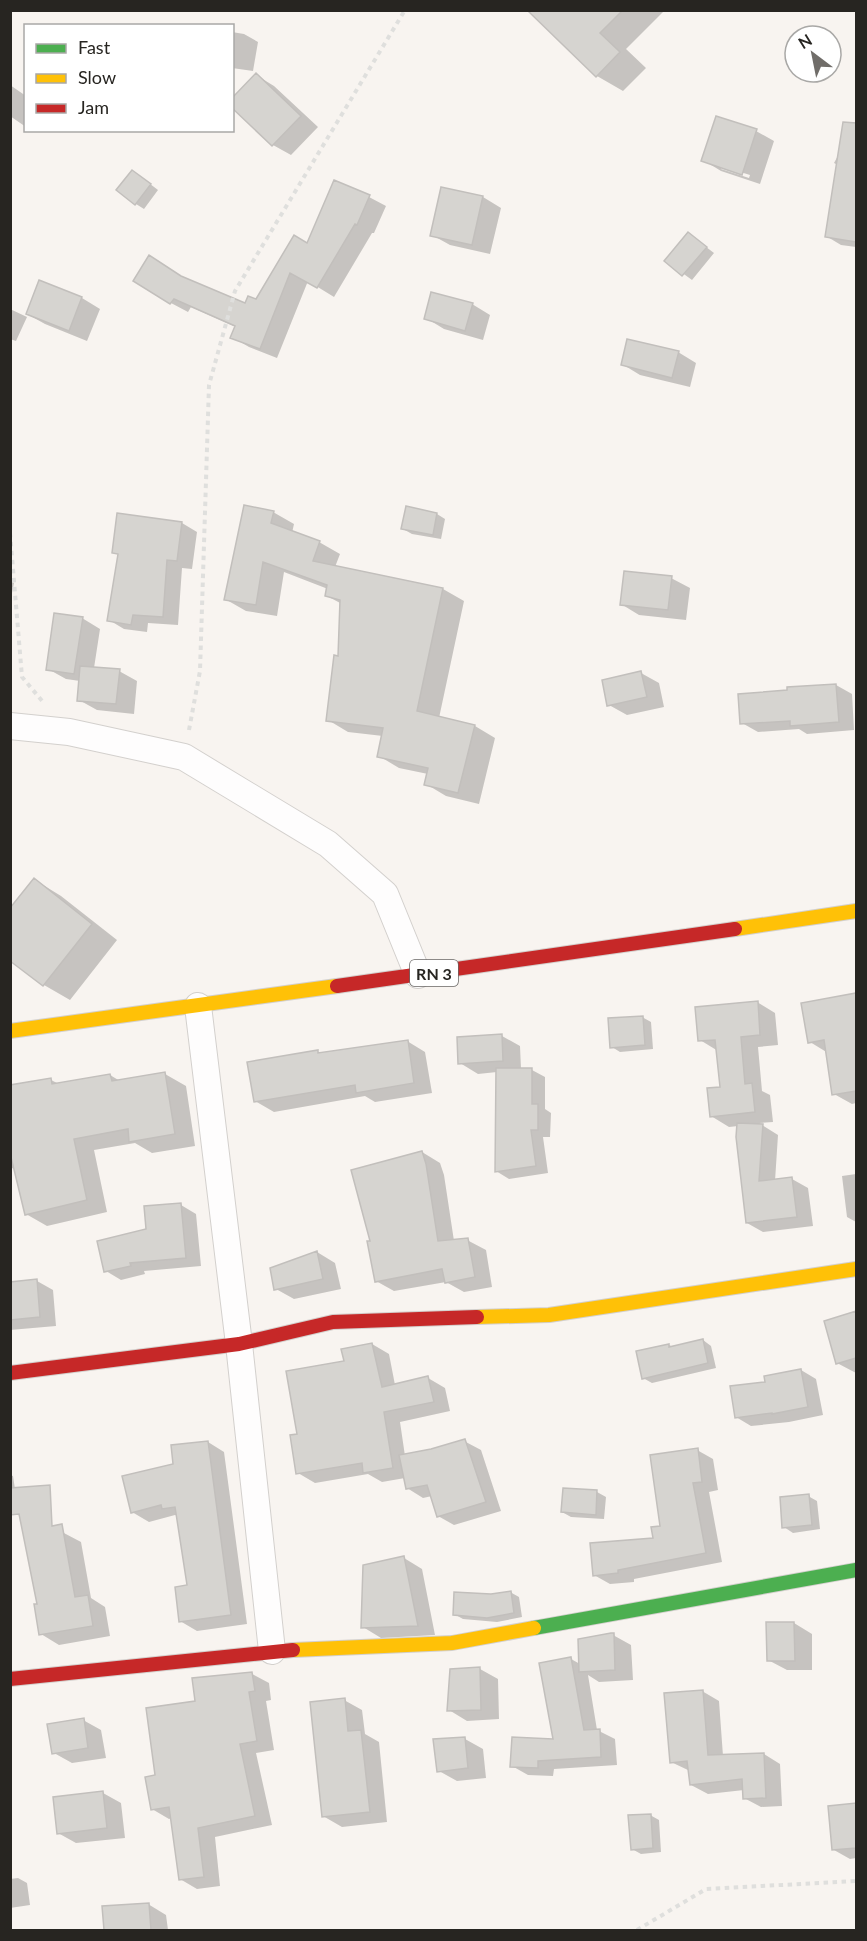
<svg xmlns="http://www.w3.org/2000/svg" width="867" height="1941" font-family="Lato,sans-serif">
<style>
.shadow{fill:#0003;fill-rule:evenodd}
.building{fill:#d6d4d0;stroke:#c2bfbc;stroke-width:1.5}
.lines{fill:none;stroke-linecap:round;stroke-linejoin:round}
.street-casing{stroke:#d3d0cd;stroke-width:28}
.fast-casing{stroke:#d3d0cd;stroke-width:16}
.slow-casing{stroke:#d3d0cd;stroke-width:16}
.jam-casing{stroke:#d3d0cd;stroke-width:16}
.path{stroke:#dfdfdd;stroke-width:4;stroke-dasharray:4.5 4.5;stroke-linecap:butt}
.street{stroke:#fefdfd;stroke-width:26}
.fast{stroke:#4caf50;stroke-width:14}
.slow{stroke:#ffc107;stroke-width:14}
.jam{stroke:#c62828;stroke-width:14}
.labels{text-anchor:middle;dominant-baseline:central;stroke-width:4.5;stroke-linejoin:round;paint-order:stroke}
.shield{fill:#fff;stroke:#686664;stroke-width:1.5}
.shield-label{font-size:16px;font-weight:bold;fill:#272521}
</style>
<rect width="100%" height="100%" fill="#f8f4f0"/>
<!-- shadow -->
<path class="shadow" d="M533 10H663L664 11 626 49 646 68 623 91 597 76Z
M232 32 244 34 258 42 253 71 232 68Z
M256 75 274 86 318 127 291 155 273 145Z
M10 85 26 96V127L10 116Z
M756 131 774 141 760 184 721 171 703 160ZM721 166 750 175 749 178 721 169Z
M847 139 856 144V247L841 245 826 236 838 165 834 163Z
M141 177 158 190 144 209 136 204Z
M369 197 386 206 374 233H372L334 297 308 281 277 358 249 347 232 337 236 327 191 307 188 312 171 303 186 279 245 305 256 301 308 245Z
M483 197 501 208 490 254 450 245 432 235Z
M689 234 714 253 692 280 666 261Z
M40 282 82 298 100 309 87 341 45 324 27 314Z
M472 304 490 315 483 340 444 329 426 318Z
M10 309 27 317 16 341 10 339Z
M678 352 696 363 690 387 640 375 622 364Z
M273 512 294 524 292 533 319 542 340 554 335 567 443 589 464 601 439 718 475 726 495 738 479 804 446 796 426 784 428 774 399 768 379 756 383 736 348 732 328 720 340 657 342 604 327 596 328 589 284 572 277 616 246 611 225 599Z
M437 514 445 519 441 539 412 534 403 529Z
M182 523 197 532 192 569 182 568 178 625 148 623 147 632 124 629 109 620 119 555 114 552Z
M671 578 690 588 686 620 639 615 621 604Z
M10 581 14 583 10 603Z
M82 618 100 629 94 668 119 671 137 681 134 714 97 710 79 700 80 681 66 679 48 669Z
M641 673 659 683 664 707 627 715 609 705Z
M836 685 852 694 854 730 807 734 799 729 758 732 742 723Z
M35 880 61 896 117 940 70 1000 44 985Z
M855 995 856 1103 852 1104 834 1094 828 1053 810 1042Z
M757 1002 775 1013 778 1045 758 1047 762 1091 770 1095 773 1122 759 1123 778 1135 775 1181 792 1179 808 1188 813 1226 763 1232 747 1223 738 1126 729 1127 711 1116 722 1088 718 1051 700 1040Z
M642 1017 651 1022 653 1049 620 1052 612 1047Z
M502 1036 520 1046 521 1069 532 1070 545 1077V1109L551 1113 550 1137H543L548 1173 509 1179 496 1171 497 1072 478 1074 460 1063Z
M407 1041 425 1052 432 1093 375 1102 365 1096 274 1112 255 1101 318 1052 321 1054Z
M165 1074 186 1086 195 1146 152 1153 135 1143 94 1150 107 1212 47 1226 26 1214 16 1170 10 1167V1086L51 1080 59 1084 110 1075 120 1081Z
M422 1152 440 1163 444 1175 454 1241 467 1240 486 1250 492 1287 464 1292 446 1282 394 1291 376 1281Z
M856 1174V1222L847 1217 842 1176Z
M181 1205 196 1214 201 1266 144 1271 145 1274 121 1280 106 1271 147 1230Z
M317 1252 335 1263 341 1289 294 1299 276 1289Z
M37 1281 53 1290 56 1326 10 1330V1283Z
M853 1314 856 1316V1373L837 1363Z
M703 1340 711 1346 716 1368 652 1383 643 1378 669 1345 673 1347Z
M372 1344 389 1354 395 1385 428 1378 445 1388 450 1411 400 1422 405 1456 464 1441 481 1450 501 1511 454 1525 438 1516 432 1496 423 1498 407 1488 405 1478 382 1482 368 1474 315 1483 298 1473V1435L345 1363Z
M801 1370 816 1379 823 1415 789 1422 751 1426 736 1417 767 1383Z
M208 1442 224 1452 247 1624 197 1631 180 1621 189 1587 178 1516 175 1515 149 1522 132 1512 175 1465Z
M697 1450 713 1459 718 1490 709 1492 722 1562 634 1579V1582L610 1584 594 1575 655 1539Z
M10 1475 13 1476 17 1502H10Z
M597 1492 606 1497 604 1519 571 1517 562 1512Z
M808 1496 817 1501 820 1529 793 1533 784 1527Z
M62 1532 81 1542 91 1598 105 1607 110 1636 59 1645 41 1634 39 1605Z
M404 1558 422 1569 435 1635 381 1638 363 1627Z
M510 1592 519 1597 522 1617 497 1622 463 1619 454 1614 491 1595Z
M794 1623 812 1634V1670H787L768 1660V1624Z
M613 1635 631 1645 633 1680 599 1682 588 1675 597 1730 615 1739 617 1765 554 1769 553 1776 528 1775 512 1766 554 1740 571 1659 580 1664Z
M480 1669 498 1679 499 1719 467 1721 449 1710Z
M252 1674 269 1683 271 1700 266 1701 274 1750 256 1753 272 1825 215 1837 220 1886 197 1889 180 1879 172 1818 169 1819 152 1809 157 1776Z
M702 1691 719 1701 723 1756 764 1754 780 1764 782 1806 761 1807 744 1798V1790L708 1794 691 1785 690 1771 671 1762Z
M344 1700 362 1710 365 1734 379 1742 387 1822 342 1827 323 1816Z
M83 1720 101 1730 106 1758 72 1763 54 1753Z
M465 1739 483 1749 486 1778 457 1781 439 1771Z
M103 1793 121 1803 125 1838 76 1843 58 1833Z
M856 1805V1858L850 1859 834 1850 829 1808Z
M650 1815 659 1820 661 1852 641 1854 632 1849Z
M18 1878 27 1883 30 1905 10 1908V1879Z
M148 1904 166 1915 168 1930H105L103 1908Z"/>
<!-- building -->
<path class="building" d="M527 10H623L600 33 620 52 596 77Z
M256 73 301 116 272 146 232 108V98Z
M716 116 757 129 742 175 701 161Z
M843 122 856 123V242L825 237Z
M132 170 151 184 135 205 116 190Z
M334 180 370 195 357 225 355 224 317 288 290 273 260 349 230 338 235 326 174 299 170 304 133 281 149 255 181 276 245 303 248 296 256 299 294 235 307 243Z
M441 187 483 196 472 245 430 236Z
M688 232 707 247 682 276 664 261Z
M39 280 82 297 69 331 26 314Z
M431 292 473 303 465 331 424 319Z
M627 339 679 351 672 378 621 365Z
M244 505 274 511 271 523 320 541 313 561 443 588 417 711 475 725 458 793 424 785 428 768 377 757 383 728 326 721 334 655 338 656 340 600 325 596 327 585 263 562 256 605 224 600Z
M406 506 437 513 433 535 401 529Z
M117 513 182 522 177 561 167 560 163 617 133 615 131 625 107 621 118 554 112 553Z
M624 571 672 576 668 610 620 605Z
M54 613 83 617 74 674 46 670Z
M80 666 120 669 116 704 77 701Z
M641 671 647 697 607 706 602 680Z
M836 684 839 722 790 726V721L740 724 738 694 787 690V687Z
M34 878 92 924 43 986 10 961V908Z
M856 993V1091L832 1095 824 1040 808 1043 801 1003Z
M758 1001 760 1035 741 1037 745 1084 752 1083 755 1112 710 1117 707 1088 720 1087 715 1040 698 1041 695 1007Z
M643 1016 645 1045 610 1048 608 1018Z
M502 1034 503 1061 458 1064 457 1037Z
M408 1040 414 1083 356 1093 355 1085 254 1102 247 1062 318 1050V1053Z
M496 1068H532V1104H538V1130H531L536 1166 495 1172Z
M165 1072 175 1134 129 1142 128 1129 74 1139 87 1200 25 1215 10 1153V1085L51 1078 52 1084 110 1074 112 1081Z
M737 1123 763 1124 759 1181 792 1177 797 1217 746 1223 736 1137Z
M422 1151 426 1164 438 1241 468 1238 475 1277 445 1283 442 1269 375 1282 367 1241H370L351 1170Z
M181 1203 186 1258 130 1263 131 1266 104 1272 97 1241 146 1229 144 1206Z
M317 1251 323 1279 274 1290 270 1268Z
M37 1279 40 1317 10 1320V1282Z
M856 1311V1358L836 1364 824 1321Z
M703 1339 708 1363 642 1379 636 1351 669 1344V1347Z
M372 1343 382 1387 428 1376 434 1402 384 1412 393 1468 363 1473 362 1463 296 1474 290 1435 297 1434 286 1371 344 1361 341 1349Z
M801 1369 808 1407 772 1414V1413L735 1418 730 1386 765 1382 764 1376Z
M465 1439 486 1502 437 1517 427 1485 406 1489 399 1455 431 1449Z
M208 1441 231 1615 179 1622 175 1587 187 1585 175 1507 162 1509 161 1505 131 1513 122 1476 173 1464 171 1445Z
M698 1448 702 1482 693 1483 706 1553 618 1570V1573L593 1576 590 1543 653 1538 651 1527 660 1526 650 1455Z
M50 1485 52 1526 62 1524 75 1597 88 1595 93 1626 39 1635 34 1604H37L19 1514 10 1515V1488Z
M563 1488 597 1490 596 1515 561 1512Z
M809 1494 812 1525 782 1528 780 1497Z
M404 1556 418 1626 361 1628 363 1565Z
M511 1591 514 1613 487 1618 453 1615 454 1592 491 1594Z
M766 1622H794L795 1661H767Z
M611 1633H614L615 1670 579 1672 578 1639Z
M571 1657 584 1730 600 1729 601 1757 538 1761V1768L510 1767 512 1737 553 1739 539 1663Z
M480 1667 481 1710 447 1711 450 1669Z
M252 1672 255 1691 249 1692 257 1741 240 1744 255 1816 198 1828 204 1877 179 1880 169 1807 151 1810 145 1777 155 1775 146 1708 195 1701 192 1678Z
M703 1690 708 1755 764 1753 766 1798 743 1799 742 1779 690 1785 687 1761 670 1763 664 1693Z
M345 1698 348 1731 361 1730 370 1812 322 1817 310 1702Z
M84 1718 88 1748 52 1754 47 1724Z
M465 1737 468 1768 437 1772 433 1739Z
M103 1791 107 1828 57 1834 53 1797Z
M856 1803V1848L832 1850 828 1806Z
M651 1814 653 1848 631 1850 628 1815Z
M149 1903 151 1930H104L102 1906Z"/>
<g class="lines">
<defs>
<path id="street" d="M10 726 69 732 184 757 328 844 385 894 418 975
M198 1006 239 1344 272 1651"/>
<path id="fast" d="M534 1628 856 1570"/>
<path id="slow" d="M735 929 856 911
M10 1031 337 986
M477 1317 549 1315 856 1269
M293 1650 452 1643 534 1628"/>
<path id="jam" d="M337 986 735 929
M10 1373 239 1344 333 1322 477 1317
M10 1679 293 1650"/>
</defs>
<!-- street casing -->
<use href="#street" class="street-casing"/>
<!-- fast casing -->
<use href="#fast" class="fast-casing"/>
<!-- slow casing -->
<use href="#slow" class="slow-casing"/>
<!-- jam casing -->
<use href="#jam" class="jam-casing"/>
<!-- path -->
<path class="path" d="M10 533 22 677 43 702
M189 730 200 671 209 385 235 291 405 10
M637 1930 706 1889 856 1881"/>
<!-- street -->
<use href="#street" class="street"/>
<!-- fast -->
<use href="#fast" class="fast"/>
<!-- slow -->
<use href="#slow" class="slow"/>
<!-- jam -->
<use href="#jam" class="jam"/>
</g>
<g class="labels">
<!-- shield labels -->
<rect class="shield" x="410" y="960" width="48" height="26" rx="4.5"/>
<g class="shield-label">
<text x="434" y="973">RN 3</text>
</g>
</g>
<!-- border -->
<rect width="867" height="1941" fill="none" stroke="#272521" stroke-width="24"/>
<!-- legend -->
<rect x="24" y="24" width="210" height="108" fill="#ffffff" stroke="#a9a8a6" stroke-width="1.5"/>
<rect x="36" y="44" width="30" height="9" fill="#4caf50" stroke="#a9a8a6" stroke-width="1.5"/>
<text x="78" y="54" font-size="18" fill="#272521">Fast</text>
<rect x="36" y="74" width="30" height="9" fill="#ffc107" stroke="#a9a8a6" stroke-width="1.5"/>
<text x="78" y="84" font-size="18" fill="#272521">Slow</text>
<rect x="36" y="104" width="30" height="9" fill="#c62828" stroke="#a9a8a6" stroke-width="1.5"/>
<text x="78" y="114" font-size="18" fill="#272521">Jam</text>
<!-- north arrow -->
<g transform="translate(813 54) rotate(328)"><circle r="28" fill="#ffffff" stroke="#a9a8a6" stroke-width="1.5"/>
<path d="M0-4.5L10 22L0 15L-10 22Z" fill="#706d69"/>
<text y="-9" font-size="16" font-weight="bold" text-anchor="middle" fill="#272521">N</text>
</g>
</svg>
